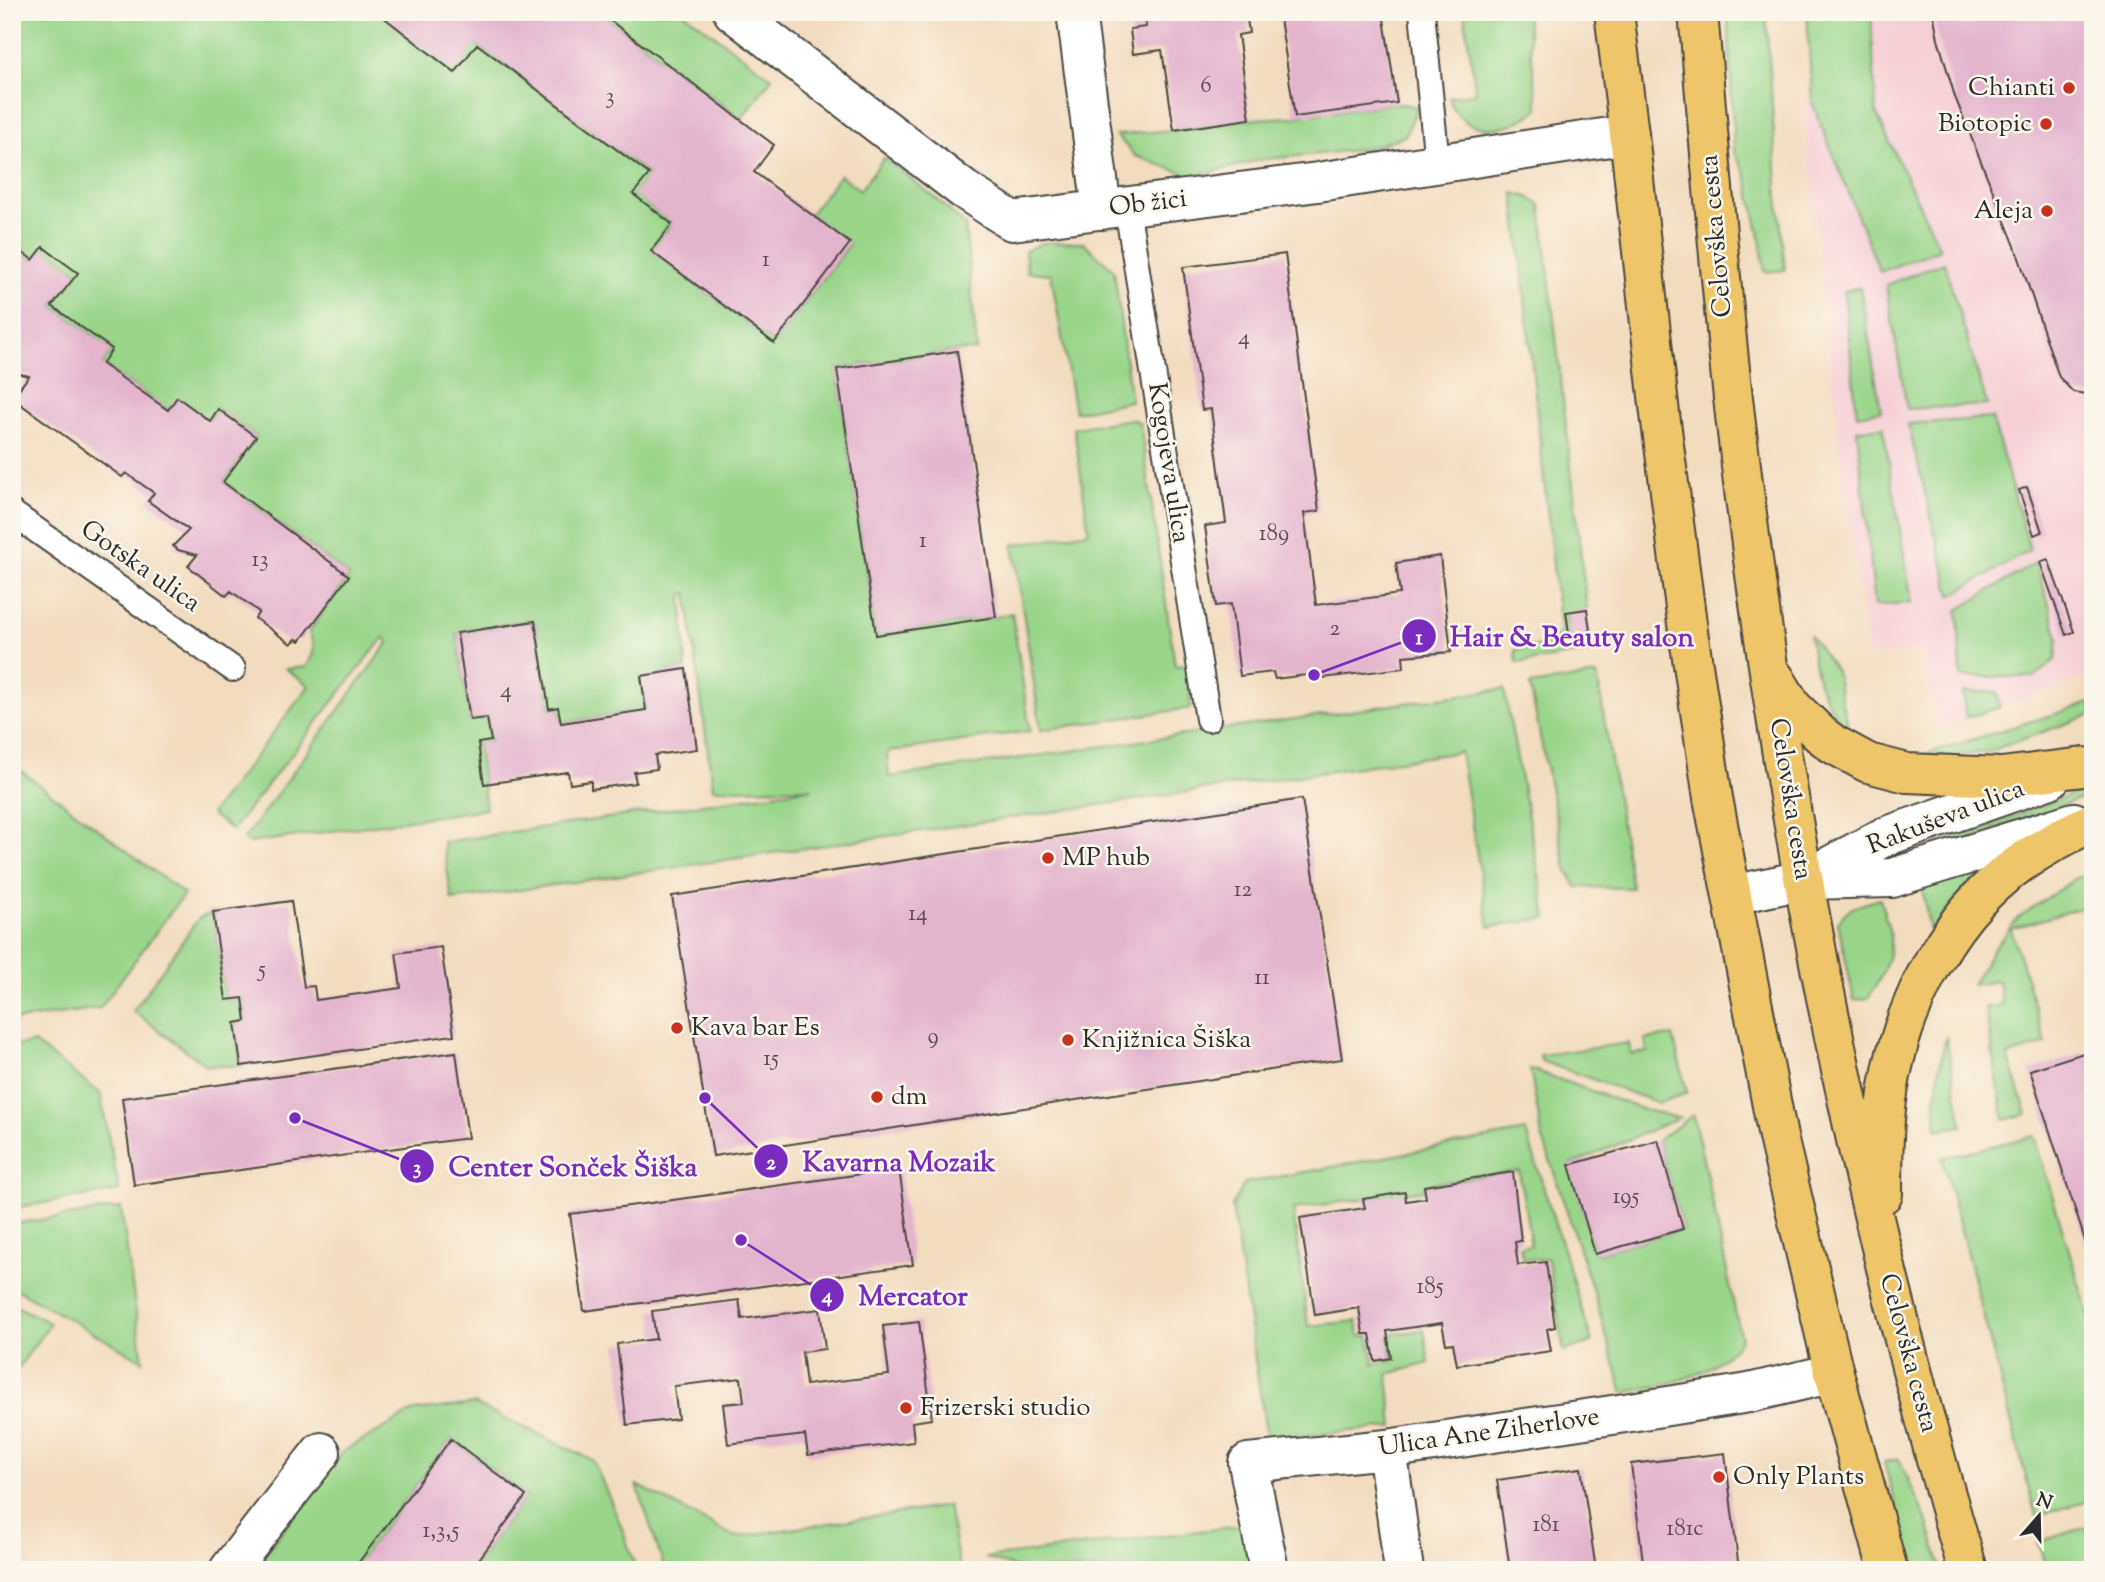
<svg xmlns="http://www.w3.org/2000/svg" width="2105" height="1582" font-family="'Sorts Mill Goudy',serif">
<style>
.built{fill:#f6cfd6}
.green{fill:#9ad68a;stroke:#62805a;stroke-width:2}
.building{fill:#e4b4cd}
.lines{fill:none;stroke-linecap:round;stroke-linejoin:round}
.lane-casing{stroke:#494641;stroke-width:28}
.street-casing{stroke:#494641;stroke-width:42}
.primary-casing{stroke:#494641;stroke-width:42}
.lane{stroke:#fff;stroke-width:24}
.street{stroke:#fff;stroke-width:38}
.primary{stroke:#eec569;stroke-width:38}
.poi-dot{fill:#c8321e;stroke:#fbf7ec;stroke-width:2.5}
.labels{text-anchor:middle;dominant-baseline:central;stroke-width:5;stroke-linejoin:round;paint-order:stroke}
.number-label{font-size:23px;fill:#594d54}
.poi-label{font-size:26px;fill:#2b2b2b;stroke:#fbf7ec;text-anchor:start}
.street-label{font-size:26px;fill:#2b2b2b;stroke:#fbf7ec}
.leader{fill:none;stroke:#7b2cbf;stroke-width:2.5}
.callout-dot{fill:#7b2cbf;stroke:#fbf7ec;stroke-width:2.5}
.mark-label{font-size:21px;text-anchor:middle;font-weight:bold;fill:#fff}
.callout-label{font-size:28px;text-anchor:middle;font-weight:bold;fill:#7b2cbf;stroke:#fbf7ec;stroke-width:5;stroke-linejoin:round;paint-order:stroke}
</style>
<rect width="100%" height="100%" fill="#fbf7ec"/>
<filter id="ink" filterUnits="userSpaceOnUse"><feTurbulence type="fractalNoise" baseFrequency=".0143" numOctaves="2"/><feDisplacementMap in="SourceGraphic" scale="14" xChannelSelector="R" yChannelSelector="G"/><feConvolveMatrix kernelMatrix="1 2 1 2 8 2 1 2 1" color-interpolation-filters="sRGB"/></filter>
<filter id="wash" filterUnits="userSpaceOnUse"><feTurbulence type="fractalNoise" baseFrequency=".00686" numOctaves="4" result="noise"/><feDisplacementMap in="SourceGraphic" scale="28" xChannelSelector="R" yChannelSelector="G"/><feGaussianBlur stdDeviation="1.57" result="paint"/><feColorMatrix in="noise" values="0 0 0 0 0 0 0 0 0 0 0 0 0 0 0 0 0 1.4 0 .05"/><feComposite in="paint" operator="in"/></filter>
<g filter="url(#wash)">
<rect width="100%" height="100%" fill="#f2dcbe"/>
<!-- built -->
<path class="built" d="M1871 12H2093V675L1966 718 1938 730 1923 648 1869 656 1838 433 1804 102H1812L1880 271 1940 250 1876 113Z"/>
<!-- green -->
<path class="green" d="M12 12H377L477 44 649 174 634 194 672 224 652 251 774 343 850 244 810 214 840 175 860 190 884 158 938 200 965 225 977 350 957 351 837 369 876 634 996 617 1012 613 1030 731 887 752 889 777 1504 689 1547 918 1489 927 1460 752 452 900 443 842 813 788 713 789 687 593 682 594 686 669 641 676 646 710 561 723 558 707 549 709 535 621 517 622 457 633 470 720 487 718 491 741 478 744 486 809 249 843 244 839 388 643 384 637 232 830 211 814 309 686 286 669 306 667C316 651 315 648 309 632L349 576 223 482 256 437 218 409 210 421 168 410 102 364 112 349 52 306 78 273 43 248 33 260 12 245Z
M599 12H683L772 78 741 119Z
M1464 12H1526L1538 109C1511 133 1460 140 1449 97L1476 93Z
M1728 12H1766L1777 184 1785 270 1765 272 1759 232 1746 174 1734 152Z
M1807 12H1871L1876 113 1940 249 1880 272 1812 102Z
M1397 103 1418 107 1405 136 1366 149 1259 160 1194 177 1135 156 1116 135 1174 130 1250 119 1295 117Z
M1514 193 1528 197 1541 206 1587 609 1566 613 1570 640 1591 637 1592 652 1517 663 1515 650 1545 645 1560 632Z
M1083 242 1114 270 1131 401 1075 412 1051 274 1027 272 1025 251 1042 243Z
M1944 262 1987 405 1907 409 1886 285Z
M1860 287 1881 411 1857 415 1844 291Z
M1992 418 2030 550 1951 596 1908 424Z
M1132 419 1140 423 1175 666 1187 665 1191 708 1041 730 1013 545 1089 532 1074 428Z
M1883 427 1912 602 1875 606 1857 430Z
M2035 563 2045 591 2058 637 2056 659 2034 677H1961L1958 610Z
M1809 634 1836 671 1842 704 1851 734C1820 700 1816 678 1809 634Z
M1597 675 1632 888 1576 887 1566 868 1530 685Z
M1963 692H1997L2000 707 1966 718Z
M2093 702V714L1987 752 1939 757 1920 756Z
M12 764 184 894 100 1008 12 1021Z
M2093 787V794L1927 854 1926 848Z
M1986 866 1930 931 1921 883Z
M2093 873V904L2011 929 2046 1043 2008 1056 2027 1114 2004 1120 1985 1007 2002 1005 1998 981 1972 985 1992 951 2018 918 2076 878Z
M1880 899C1883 911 1889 924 1890 936 1892 959 1880 980 1868 998L1854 1000 1838 923C1844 907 1864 904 1880 899Z
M213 912 226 1000 243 998 246 1021 235 1023 241 1066H207L133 1011 198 919Z
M1673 1036 1687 1093 1659 1103 1541 1061 1540 1055 1629 1043 1631 1054 1647 1052 1645 1039Z
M1946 1036 1962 1126 1937 1130C1933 1098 1939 1068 1946 1036Z
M34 1043 100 1093 119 1191 12 1208V1046Z
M1530 1069 1642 1109 1679 1118 1570 1165 1595 1254 1683 1229 1658 1140 1693 1115 1710 1190 1741 1339C1710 1380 1669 1383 1623 1393L1595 1297 1542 1136Z
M1526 1131 1592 1342 1564 1351 1548 1259H1523L1520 1247 1531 1245 1519 1171 1425 1185 1424 1190 1293 1209 1308 1326 1357 1321 1359 1335 1369 1336 1374 1364 1393 1360 1389 1335 1424 1330 1429 1363 1388 1374 1393 1427 1267 1439 1232 1206 1245 1183Z
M2034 1136 2093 1329V1500L2036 1516 1942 1158Z
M121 1208 143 1361 12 1287V1224Z
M12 1304 50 1323 12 1377Z
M474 1404 593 1460 619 1521 637 1570H471L526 1496 451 1439 353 1570H253L342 1452 414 1411Z
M1899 1459 1929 1526 1942 1570H1914L1884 1462Z
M637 1485 735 1537 948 1506 960 1570H665Z
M1246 1525 1256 1570H1022L985 1558Z
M2093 1525V1570H2047L2038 1542Z"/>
<g id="blocks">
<!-- building -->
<path class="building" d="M377 12H599L774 145 754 172 850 243 774 343 651 251 672 224 633 194 649 174 477 44 455 73Z
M1144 12H1246L1249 33 1238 35 1250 119 1174 130 1162 50 1133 54 1130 29 1146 27Z
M1279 12H1383L1397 103 1295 117Z
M1933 12H2093V395L2073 392 2059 377 2015 246 1955 97 1938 39Z
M12 245 33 260 43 247 78 273 52 306 112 349 102 364 168 410 177 397 210 421 218 409 256 437 223 482 349 576 300 641 296 639 291 644 255 618 259 612 231 591 226 596 188 566 197 555 178 550 173 546 189 530 148 501 154 493 126 473 122 477 12 398 29 376 12 372V360L18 353 12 348Z
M1285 254 1319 511 1304 513 1316 605 1400 594 1396 563 1440 556 1451 652 1403 656 1404 668 1315 679 1314 674 1275 679 1273 672 1240 676 1231 604 1216 606 1205 526 1226 523 1211 409 1202 410 1183 267Z
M957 351 996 617 876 635 837 369Z
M2027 487 2042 532 2034 535 2019 490Z
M2048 559 2074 632 2066 635 2040 562Z
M1587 609 1591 637 1570 640 1566 612Z
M535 621 549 709 558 707 561 723 646 710 641 676 686 669 697 749 655 755 657 769 634 772 636 783 591 789V781L570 784 568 772 484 784 478 743 491 741 487 718 470 720 457 633Z
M1302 799 1342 1059 713 1156 672 896Z
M291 901 304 987 314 986 316 1000 401 988 396 953 441 947 454 1035 241 1066 235 1023 246 1021 243 998 226 1000 213 912Z
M2093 1050V1262H2092L2030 1070Z
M456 1052 468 1138 134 1185 122 1098Z
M1658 1140 1683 1229 1595 1254 1569 1165Z
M899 1169 913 1265 584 1311 570 1214Z
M1513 1172 1521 1241 1515 1242 1518 1265 1546 1262 1555 1327 1547 1329 1551 1351 1457 1365 1453 1343 1446 1344 1442 1323 1387 1331 1391 1358 1375 1361 1370 1334H1363L1359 1308 1315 1315 1300 1218 1365 1208 1363 1199 1405 1192 1406 1201 1426 1198 1424 1186Z
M739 1300 742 1319 820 1309 825 1349 802 1352 806 1385 889 1375 883 1326 919 1322 932 1419 912 1422 914 1442 808 1455 805 1435 728 1444 723 1404 744 1402 741 1378 674 1386 678 1419 627 1425 617 1344 656 1339 652 1311Z
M451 1439 526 1496 471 1570H353Z
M1725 1453 1739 1570H1644L1631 1464Z
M1581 1468 1596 1570H1510L1497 1480Z"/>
</g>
</g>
<g filter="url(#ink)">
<use href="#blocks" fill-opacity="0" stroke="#494641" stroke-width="2"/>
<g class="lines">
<defs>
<path id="lane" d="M1422 12 1437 163
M1127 207 1208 719
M12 513 233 669"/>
<path id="street" d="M733 12 963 189 1012 221 1318 182 1629 134
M1076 12 1102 210
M1811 876 1884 837 2050 779
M1732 895 1803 880 1892 878 2074 822
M1387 1449 1404 1570
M229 1570 321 1452
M1269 1570 1248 1463 1387 1449 1612 1415 1749 1393 1834 1373"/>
<path id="primary" d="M1614 12 1629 134 1660 414 1688 631 1713 798 1778 1137 1834 1373 1888 1570
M1698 12C1710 150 1720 287 1736 424 1781 812 1856 1196 1968 1570
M1774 677 1793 708 1820 734 1833 744 1868 763 1907 773 2001 777 2084 767
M1883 1194C1883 1170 1883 1145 1885 1120 1892 1026 1940 919 2019 864 2042 848 2067 834 2093 822"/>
</defs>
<!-- lane casing -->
<use href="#lane" class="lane-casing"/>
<!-- street casing -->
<use href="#street" class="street-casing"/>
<!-- primary casing -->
<use href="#primary" class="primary-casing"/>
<!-- lane -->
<use href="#lane" class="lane"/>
<!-- street -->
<use href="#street" class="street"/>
<!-- primary -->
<use href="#primary" class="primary"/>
</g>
</g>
<!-- markers -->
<g class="poi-dot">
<circle cx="2069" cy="88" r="7"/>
<circle cx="2046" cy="124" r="7"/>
<circle cx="2047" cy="211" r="7"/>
<circle cx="1048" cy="858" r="7"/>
<circle cx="677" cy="1028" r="7"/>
<circle cx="1068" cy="1040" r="7"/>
<circle cx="877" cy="1097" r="7"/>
<circle cx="906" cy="1408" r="7"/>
<circle cx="1719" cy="1477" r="7"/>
</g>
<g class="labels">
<!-- number labels -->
<g class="number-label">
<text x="1206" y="86">6</text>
<text x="610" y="97">3</text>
<text x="766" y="260">1</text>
<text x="1244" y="338">4</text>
<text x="1274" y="534">189</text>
<text x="923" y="541">1</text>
<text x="260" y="560">13</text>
<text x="1335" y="629">2</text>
<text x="506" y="691">4</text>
<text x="1243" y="890">12</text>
<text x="918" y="914">14</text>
<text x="262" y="970">5</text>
<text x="1262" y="978">11</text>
<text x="933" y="1037">9</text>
<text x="771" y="1059">15</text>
<text x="1626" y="1197">195</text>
<text x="1430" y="1287">185</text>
<text x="1546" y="1525">181</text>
<text x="1685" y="1529">181c</text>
<text x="441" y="1531">1,3,5</text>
</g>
<!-- poi labels -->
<g class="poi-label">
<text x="2055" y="88" text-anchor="end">Chianti</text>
<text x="2032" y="124" text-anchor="end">Biotopic</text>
<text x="2033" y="211" text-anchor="end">Aleja</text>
<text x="1062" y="858">MP hub</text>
<text x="691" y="1028">Kava bar Es</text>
<text x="1082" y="1040">Knjižnica Šiška</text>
<text x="891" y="1097">dm</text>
<text x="920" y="1408">Frizerski studio</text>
<text x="1733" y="1477">Only Plants</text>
</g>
<!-- street labels -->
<g class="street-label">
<text transform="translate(1148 204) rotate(-7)">Ob žici</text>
<text transform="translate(1717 236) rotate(-95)">Celovška cesta</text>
<text transform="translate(1168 463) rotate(81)">Kogojeva ulica</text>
<text transform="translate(140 567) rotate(35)">Gotska ulica</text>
<text transform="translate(1790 799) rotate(81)">Celovška cesta</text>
<text transform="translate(1946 818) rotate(-21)">Rakuševa ulica</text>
<text transform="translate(1908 1353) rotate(75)">Celovška cesta</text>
<text transform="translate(1489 1433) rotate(-8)">Ulica Ane Ziherlove</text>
</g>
</g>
<!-- callouts -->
<path class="leader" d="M1314 675L1419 636M705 1098L771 1161M295 1118L417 1166M741 1240L827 1295"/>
<g class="callout-dot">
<circle cx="1314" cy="675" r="7"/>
<circle cx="705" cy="1098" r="7"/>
<circle cx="295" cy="1118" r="7"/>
<circle cx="741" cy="1240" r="7"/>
<circle cx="1419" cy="636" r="18"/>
<circle cx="771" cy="1161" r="18"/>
<circle cx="417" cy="1166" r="18"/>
<circle cx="827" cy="1295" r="18"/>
</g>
<g class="mark-label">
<text x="1419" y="644">1</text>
<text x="771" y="1169">2</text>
<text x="417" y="1174">3</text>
<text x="827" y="1302">4</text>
</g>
<g class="callout-label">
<text x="1572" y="646">Hair &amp; Beauty salon</text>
<text x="899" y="1171">Kavarna Mozaik</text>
<text x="573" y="1176">Center Sonček Šiška</text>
<text x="913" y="1305">Mercator</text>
</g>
<!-- margin -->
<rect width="2105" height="1582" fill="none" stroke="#fbf7ec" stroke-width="42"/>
<!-- north arrow -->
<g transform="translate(2039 1516) rotate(20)" stroke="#fbf7ec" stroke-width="5" paint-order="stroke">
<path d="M0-5L12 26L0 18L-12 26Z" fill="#2b2b2b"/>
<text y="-10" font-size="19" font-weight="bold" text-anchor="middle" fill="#2b2b2b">N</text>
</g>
</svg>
